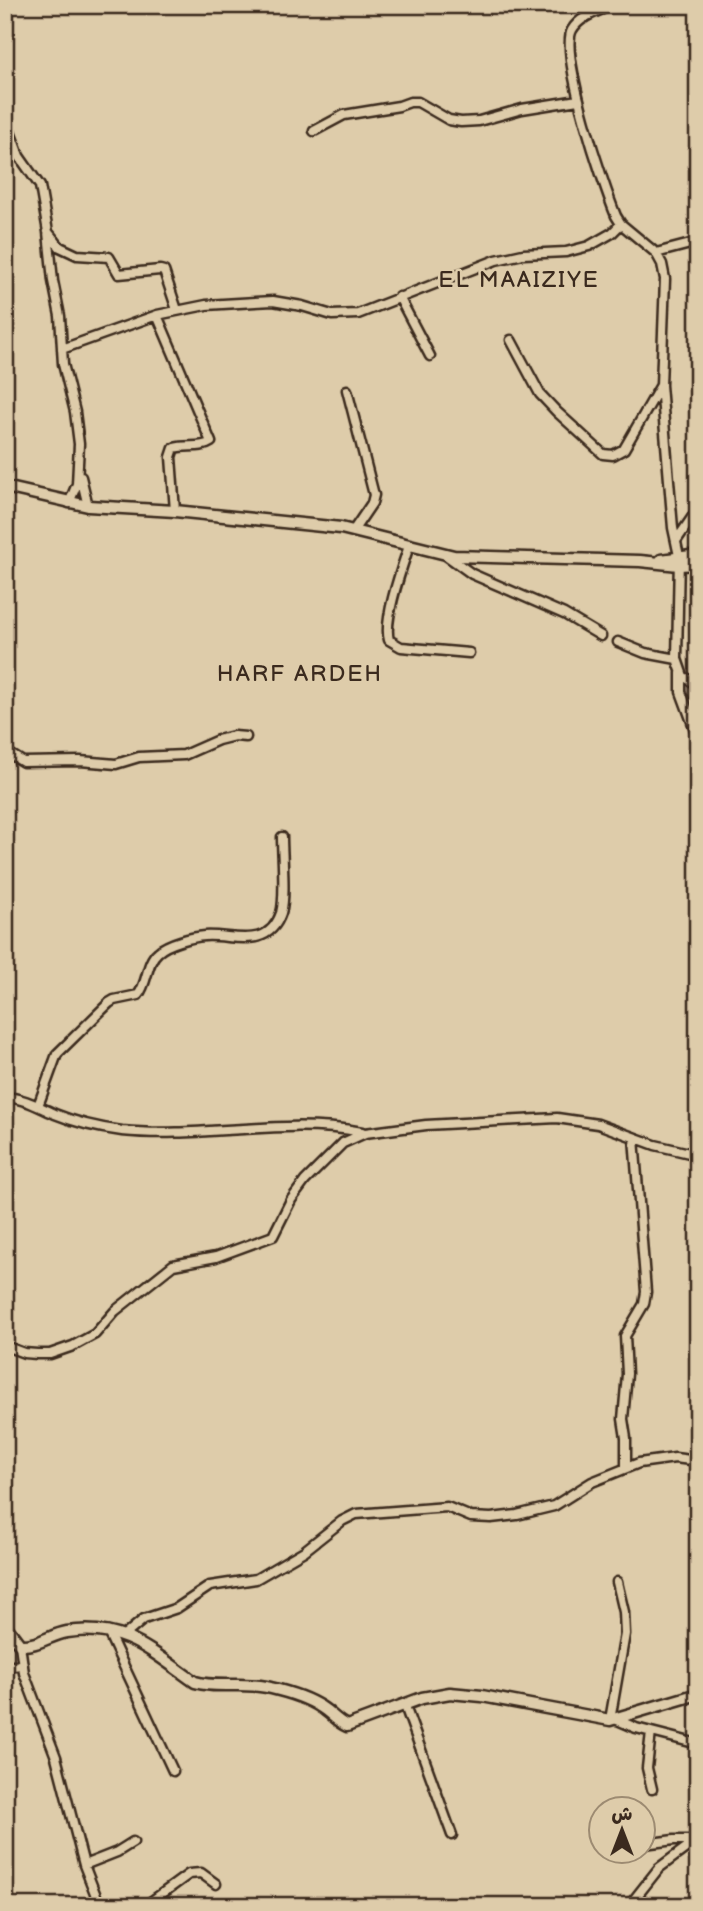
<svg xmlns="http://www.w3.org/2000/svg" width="703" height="1911" font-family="'Balsamiq Sans','Playpen Sans Arabic',sans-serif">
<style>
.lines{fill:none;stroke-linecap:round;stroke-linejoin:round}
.minor-casing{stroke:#3b2a1e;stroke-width:13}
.major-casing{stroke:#3b2a1e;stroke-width:15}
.minor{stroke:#deccaa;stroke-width:8}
.major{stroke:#deccaa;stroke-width:10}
.labels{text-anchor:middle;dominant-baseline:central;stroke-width:5;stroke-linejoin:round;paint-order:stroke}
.quarter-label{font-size:23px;letter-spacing:2px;fill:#3b2a1e;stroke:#deccaa}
</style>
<rect width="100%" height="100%" fill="#deccaa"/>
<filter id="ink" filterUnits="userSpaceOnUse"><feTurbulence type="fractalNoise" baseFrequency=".0143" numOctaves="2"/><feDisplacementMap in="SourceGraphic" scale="14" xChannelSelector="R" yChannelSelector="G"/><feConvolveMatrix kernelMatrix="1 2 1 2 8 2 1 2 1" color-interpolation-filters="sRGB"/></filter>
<g filter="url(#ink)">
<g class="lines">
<defs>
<path id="minor" d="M613 5C599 11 580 16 572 30 559 54 604 187 616 216L621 224 656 253 662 264 665 279 661 385 673 528 679 556 677 659 683 676 698 685
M5 118 19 156 40 186 48 232 53 281 60 316 63 364 75 412 79 444 77 484 69 503
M314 131 344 115 399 106 410 102H418L449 120 461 122 479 121 522 109 578 100
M48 232 60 247 77 255 109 257 119 274 160 270 164 271 177 310
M656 253 698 242
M399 297 430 356
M157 315 211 442C201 449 186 444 174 448L171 457 175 511
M511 340 540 394 557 412 603 454 613 455 624 449 661 385
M62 349 157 315 206 305 273 301 302 306 332 315 358 314 496 260 523 254 566 252 589 246 612 233 621 224
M347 390 374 495 372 503 353 531
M81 477 88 506
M676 541 698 509
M409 546C402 567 383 620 389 640L401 647 469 653
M447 556 472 574 564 614 601 636
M618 642 645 653 677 659
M681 673V692L698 738
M5 751 23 762 80 761 116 764 139 757 184 755 218 740 234 736 246 737
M5 1097C24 1098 39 1107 55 1114 77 1123 99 1128 122 1131 203 1139 282 1117 362 1132
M38 1106 57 1054 109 1003 114 1000 138 995C148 983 146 962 158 952 168 943 192 937 205 936 232 934 268 951 281 913 286 897 282 856 282 837
M5 1346 24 1353 37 1354H50L73 1346 95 1334 115 1311 173 1265 216 1257 273 1236 291 1200 305 1181 343 1143 365 1133 426 1125 557 1118 598 1124 655 1145 698 1155
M626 1468V1438L623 1419 627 1374 625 1336 644 1304 646 1292 634 1138
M108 1632 173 1771
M125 1635 144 1619 177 1608 210 1586 256 1579 304 1551 342 1521 356 1514 447 1507 471 1517 491 1518 517 1515 554 1506 592 1482 639 1463 675 1458 698 1461
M20 1645 24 1673 56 1757 84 1865 100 1906
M5 1672 12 1666 23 1665
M405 1706 452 1835
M615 1719 636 1728 698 1744
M610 1720 625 1634 624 1612 617 1582
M651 1732 647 1768 652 1789
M644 1844 674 1840H696
M84 1865 117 1852 133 1842
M145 1906 189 1874 201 1873 216 1884
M629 1906 659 1868 698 1839"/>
<path id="major" d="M5 487 88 506 175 511 341 528 454 556 640 561 679 565 698 564
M661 560 698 555
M5 1625 20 1645C38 1646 50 1635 67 1632 124 1623 152 1652 195 1682 218 1689 245 1681 271 1688 288 1692 306 1697 321 1707 331 1713 337 1722 347 1726L422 1698 450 1693 482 1696 610 1720 698 1694"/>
</defs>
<!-- minor casing -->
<use href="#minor" class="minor-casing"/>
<!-- major casing -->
<use href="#major" class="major-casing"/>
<!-- minor -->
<use href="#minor" class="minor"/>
<!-- major -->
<use href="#major" class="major"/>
</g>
</g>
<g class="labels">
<!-- quarter labels -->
<g class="quarter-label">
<text x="519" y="280">EL MAAIZIYE</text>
<text x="300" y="674">HARF ARDEH</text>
</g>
</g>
<!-- margin -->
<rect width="703" height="1911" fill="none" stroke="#deccaa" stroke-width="28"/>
<rect x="14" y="14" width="675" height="1883" fill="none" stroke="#3b2a1e" stroke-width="2.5" filter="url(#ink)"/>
<!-- north arrow -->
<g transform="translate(622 1830)"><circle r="33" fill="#deccaa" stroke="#9d8b72" stroke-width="2"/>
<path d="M0-5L12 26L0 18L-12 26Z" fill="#3b2a1e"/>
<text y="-10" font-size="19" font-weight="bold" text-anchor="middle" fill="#3b2a1e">ش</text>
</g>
</svg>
